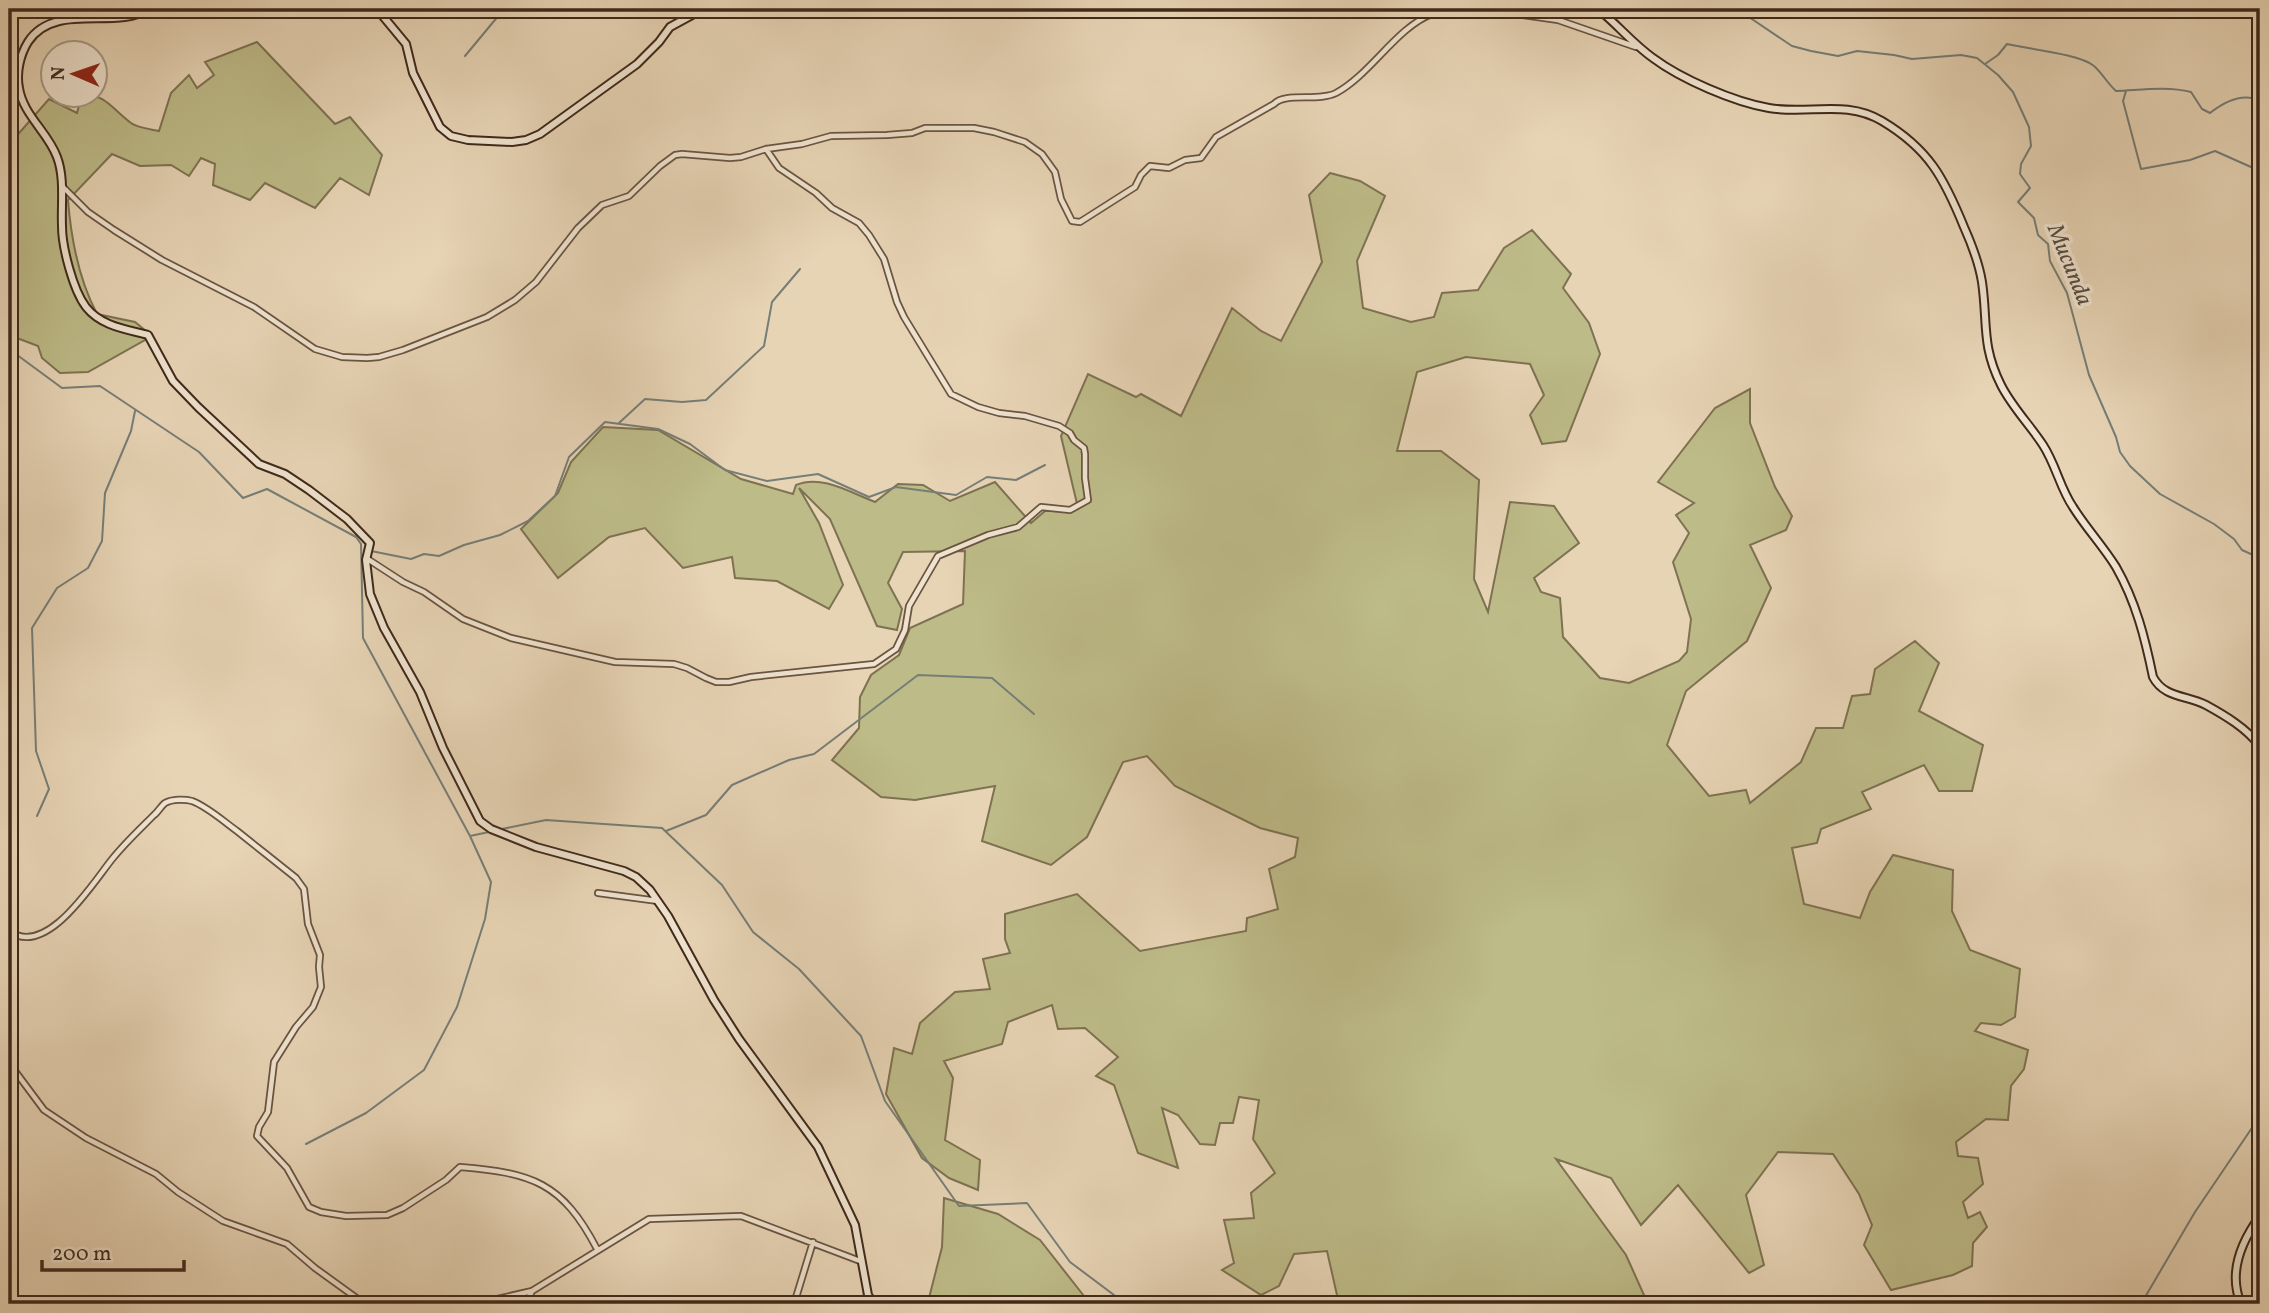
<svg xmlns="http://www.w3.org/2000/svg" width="2269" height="1313" font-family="Vollkorn,serif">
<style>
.green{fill:#bdbb88;stroke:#7e7252;stroke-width:2}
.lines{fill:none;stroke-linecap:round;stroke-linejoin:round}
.stream{stroke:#767e78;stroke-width:2}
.street-casing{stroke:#6a5442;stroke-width:8}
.secondary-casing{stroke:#40291b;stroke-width:10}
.street{stroke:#efe3cf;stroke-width:4.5}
.secondary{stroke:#efe3cf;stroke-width:6}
.labels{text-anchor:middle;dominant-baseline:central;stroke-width:7;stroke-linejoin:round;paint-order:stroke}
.water-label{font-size:23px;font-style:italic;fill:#564c42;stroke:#efe3cf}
</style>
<rect width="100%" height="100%" fill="#e7d4b5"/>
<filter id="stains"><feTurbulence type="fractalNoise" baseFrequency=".00286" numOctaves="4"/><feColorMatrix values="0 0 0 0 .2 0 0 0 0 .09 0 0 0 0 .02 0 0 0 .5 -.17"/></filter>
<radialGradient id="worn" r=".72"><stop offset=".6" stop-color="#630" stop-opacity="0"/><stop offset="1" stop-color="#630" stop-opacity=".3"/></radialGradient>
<!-- green -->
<path class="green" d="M257 42 335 124 350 117 382 155 369 195 340 178 315 208 265 183 250 200 213 185 215 164 201 158 189 176 171 165 140 166 112 154 68 200C71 238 79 280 97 314L135 322 152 336 88 372 60 373 42 358 38 346 9 335V138L13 140 49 99 77 113 82 94C107 95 112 109 131 123 138 128 150 129 159 131L171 93 189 75 197 88 214 75 205 62Z
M1330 173 1360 181 1385 196 1357 261 1363 308 1411 322 1434 317 1442 293 1478 290 1504 248 1532 230 1571 274 1563 288 1589 323 1600 354 1566 441 1542 444 1530 415 1544 395 1530 364 1466 357 1417 372 1397 451H1441L1479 480 1474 579 1488 612 1510 502 1554 506 1579 543 1534 578 1541 592 1560 598 1563 637 1600 678 1629 683 1679 661 1687 652 1691 619 1673 562 1689 533 1676 515 1694 503 1658 482 1715 408 1750 389V423L1775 487 1792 516 1786 530 1750 545 1771 588 1747 641 1686 691 1667 745 1709 796 1746 790 1750 803 1801 762 1816 728H1843L1852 696 1870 694 1875 669 1915 641 1939 663 1919 711 1983 745 1972 791H1939L1924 765 1862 792 1871 809 1821 829 1817 843 1792 848 1804 904 1860 918 1870 892 1893 855 1953 870 1952 911 1970 950 2020 969 2015 1017 2001 1025 1981 1023 1975 1031 2028 1050 2024 1069 2011 1086 2008 1120 1986 1119 1956 1142 1958 1156 1978 1158 1983 1184 1963 1202 1968 1218 1980 1212 1987 1227 1973 1243 1972 1266 1953 1275 1891 1290 1864 1245 1872 1225 1859 1194 1833 1154 1778 1152 1746 1195 1764 1265 1749 1273 1678 1185 1641 1225 1611 1178 1556 1159 1626 1255 1648 1304H1339L1327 1251 1294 1254 1279 1286 1261 1295 1222 1270 1234 1263 1224 1220 1254 1218 1251 1193 1275 1173 1253 1139 1259 1100 1239 1097 1233 1123H1220L1215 1145 1200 1144 1178 1115 1162 1108 1178 1168 1138 1153 1114 1085 1096 1076 1118 1057 1085 1028 1058 1029 1052 1005 1008 1022 1002 1044 944 1061 953 1078 945 1140 980 1160 978 1190 949 1178 922 1158 886 1094 894 1048 912 1054 920 1023 955 992 990 989 983 959 1010 953 1005 939V914L1077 894 1140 951 1246 931 1247 918 1278 909 1269 869 1295 857 1298 838 1260 828 1175 786 1147 756 1123 762 1087 837 1051 865 982 841 995 786 915 800 881 797 832 760 859 728 860 697 871 675 899 655 910 628 963 604 965 551 903 552 888 583 902 609 897 630 877 626 830 519 799 488 819 523 843 585 829 609 777 581 735 578 732 557 683 568 645 528 609 537 558 578 521 529 558 493 571 462 603 427 658 430 741 479 793 494 796 485C822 474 851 493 875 502L898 484 923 485 950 501 995 482 1031 523 1045 511 1078 508 1061 436 1088 374 1136 397 1141 394 1181 416 1232 308 1261 331 1281 341 1322 262 1309 195Z
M944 1198 998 1214 1040 1240 1084 1296 1080 1304H925L928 1302 942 1247Z"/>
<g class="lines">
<!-- stream -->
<path class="stream" d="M1737 9 1792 46 1811 51 1838 56 1857 51 1894 55 1912 59 1961 55 1977 58 1998 75 2013 92 2029 127 2031 146 2021 164 2020 174 2030 188 2018 202 2034 218 2038 235 2048 244 2050 261 2067 293 2089 375 2116 437 2120 452 2130 466 2160 494 2214 524 2234 539 2242 550 2253 555 2260 569
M465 56 504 9
M1985 64 1998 55 2007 44C2027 49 2080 54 2094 66 2102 73 2108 84 2116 91 2141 90 2167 86 2191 92L2202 109 2210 113C2224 102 2243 92 2260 101
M2126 91 2123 101 2141 169 2190 160 2215 151 2260 171
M9 349 62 388 100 386 199 452 243 498 267 489 356 537 361 544 363 638 470 836 489 832
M619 423 645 399 682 402 706 400 764 346 772 302 800 269
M371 551 411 559 424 554 439 556 464 545 500 535 528 521 555 496 569 457 605 422 658 429 690 444 725 470 767 481 818 474 869 497 896 487 956 495 987 477 1016 480 1045 465
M37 816 49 789 36 751 32 628 57 588 88 568 102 541 105 493 131 431 135 411
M502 829 546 820 662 828 722 885 753 932 799 969 861 1036 885 1101 959 1206 1027 1203 1070 1262 1126 1304
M666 831 706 815 732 785 789 760 814 754 918 675 992 678 1034 714
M306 1144 366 1113 424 1070 457 1007 485 919 491 882 470 836
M663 1304 666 1302
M2141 1304 2195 1212 2260 1116"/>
<defs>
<path id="street" d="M1481 9 1558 20 1636 47
M62 186 88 212 114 230 162 260 254 307 315 349 342 357 367 358 379 357 403 350 487 317 515 300 536 282 578 228 602 205 629 196 660 166 675 155 682 154 730 158 741 157 766 149 802 144 831 136 887 135 912 133 925 128H974L994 132 1025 142 1042 154 1055 172 1061 199 1072 221 1080 222 1135 187 1141 175 1150 166 1169 168 1185 160 1201 158 1216 137 1274 104C1285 92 1318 102 1336 93 1370 75 1397 27 1432 14 1440 11 1450 10 1458 9
M366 558 403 582 424 592 463 619 511 638 615 662 674 664 687 668 706 678 716 682H729L751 677 874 664 896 649 905 630 909 606 938 556 988 535 1018 527 1041 507 1070 510 1088 500 1085 478V454L1084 448 1074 440 1070 433 1059 426 1025 416 999 413 978 407 951 394 904 317 897 302 884 259 869 235 859 223 832 208 816 193 779 168 766 149
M598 893 658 901
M9 931C47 959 94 881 113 858 126 842 140 829 154 815 158 812 161 806 165 803 172 799 185 799 192 801 208 807 223 821 237 831 257 847 276 862 296 878L304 889 308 924 320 955 319 967 321 987 313 1007 296 1027 274 1062 268 1112 259 1127 257 1136 287 1168 309 1207 321 1212 346 1216 387 1215 403 1208 446 1180 460 1167C532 1173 562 1182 597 1249
M9 1063 44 1110 86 1138 156 1174 178 1192 223 1221 287 1244 315 1268 362 1302
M30 1304 68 1299 86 1304
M359 1304 383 1299 422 1304
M475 1304 532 1291 649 1219 741 1216 860 1261
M526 1304 532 1291
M794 1304 813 1242"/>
<path id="secondary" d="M147 9C118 31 54 1 28 42 20 55 16 73 19 88 23 115 48 132 57 157 65 178 61 204 62 226 62 247 73 290 86 307 101 326 125 329 148 335L173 381 198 407 259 464 285 474 309 490 347 519 370 543 366 560 370 594 384 628 420 692 443 748 480 821 491 829 536 847 624 871 636 877 650 890 668 916 714 1000 739 1039 818 1147 855 1225 868 1295 874 1304
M377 9 406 44 413 73 440 127 451 136 468 140 512 142 526 140 540 134 637 64 659 42 670 27 703 9
M1598 9C1617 24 1633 44 1653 58 1681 79 1734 102 1769 108 1808 115 1846 99 1882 121 1929 149 1944 178 1964 227 1972 245 1979 263 1982 282 1988 323 1981 345 2001 385 2012 407 2030 425 2043 445 2056 465 2060 488 2073 507 2086 528 2103 546 2116 567 2136 602 2145 638 2153 677 2164 698 2187 695 2206 705 2226 716 2246 728 2260 746
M2241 1304C2228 1273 2241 1242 2260 1216"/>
</defs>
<!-- street casing -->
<use href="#street" class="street-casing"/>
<!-- secondary casing -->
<use href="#secondary" class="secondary-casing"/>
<!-- street -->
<use href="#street" class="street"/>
<!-- secondary -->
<use href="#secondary" class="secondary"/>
</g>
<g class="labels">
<!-- water labels -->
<g class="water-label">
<text transform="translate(2069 265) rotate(68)">Mucunda</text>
</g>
</g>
<!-- margin -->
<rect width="2269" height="1313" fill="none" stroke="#e7d4b5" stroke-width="35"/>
<rect x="10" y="10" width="2248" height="1292" fill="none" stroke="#40291b" stroke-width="3.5"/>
<rect x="18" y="18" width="2234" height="1278" fill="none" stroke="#40291b" stroke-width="2"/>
<!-- north arrow -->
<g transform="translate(74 74) rotate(272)"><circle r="33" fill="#efe3cf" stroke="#a99987" stroke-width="2"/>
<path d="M0-5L12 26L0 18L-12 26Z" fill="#8f2418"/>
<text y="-10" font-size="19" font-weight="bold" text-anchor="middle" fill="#40291b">N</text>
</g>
<!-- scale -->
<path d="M42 1260v10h142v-10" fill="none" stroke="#40291b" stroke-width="3.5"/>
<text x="52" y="1260" font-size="21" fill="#40291b" stroke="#efe3cf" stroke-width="5" paint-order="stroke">200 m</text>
<rect width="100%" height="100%" filter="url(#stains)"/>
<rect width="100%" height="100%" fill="url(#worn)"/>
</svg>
